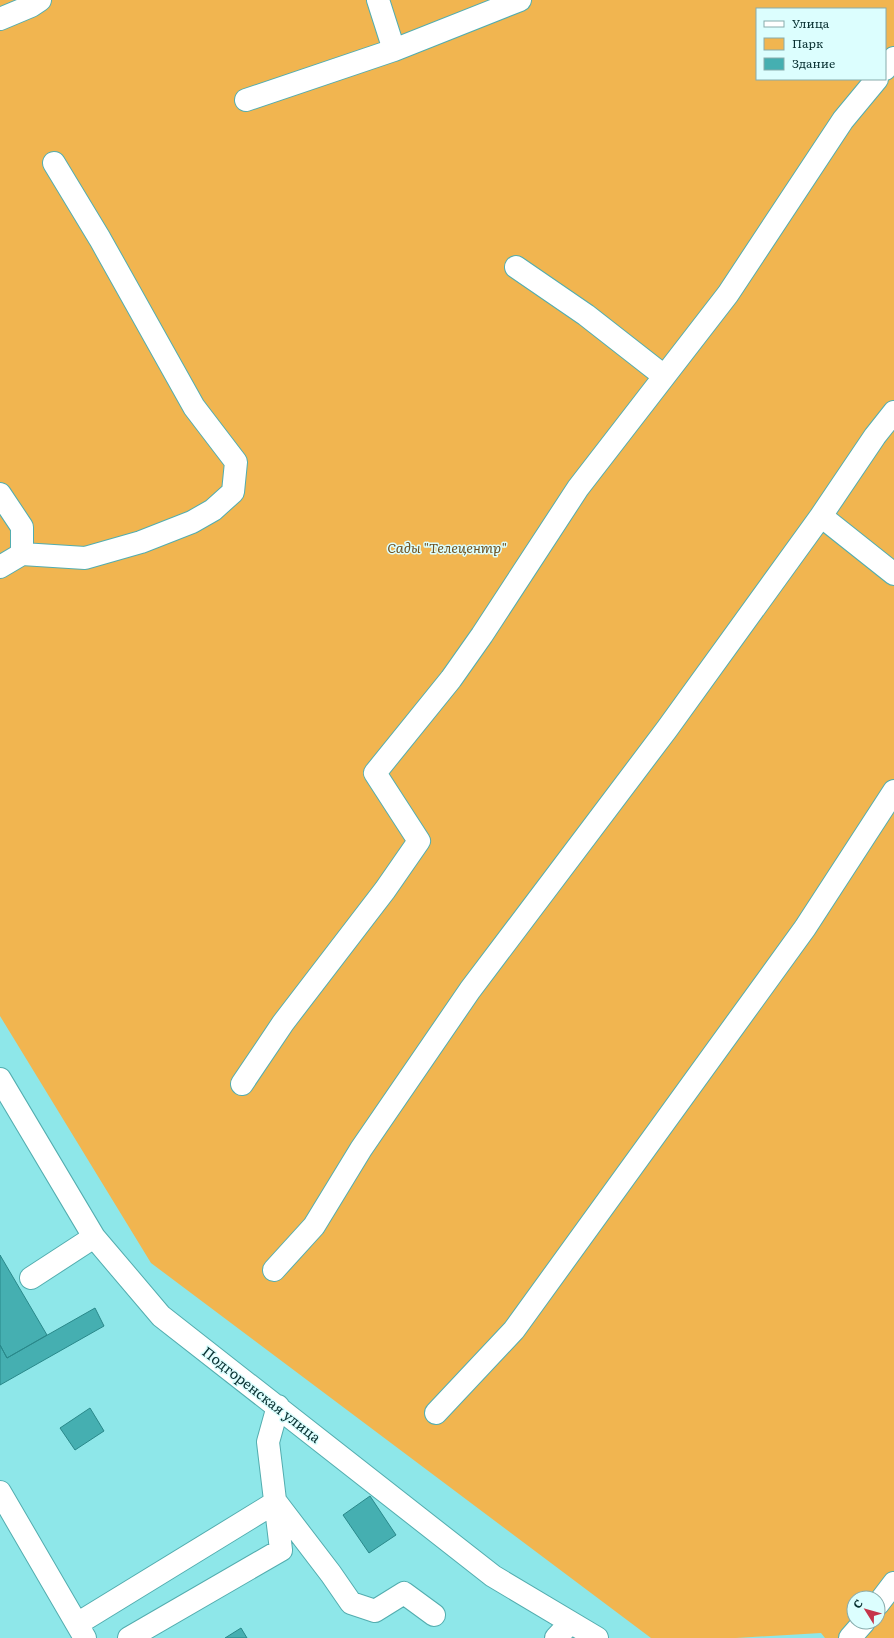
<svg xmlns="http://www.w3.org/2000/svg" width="894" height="1638" font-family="Literata,serif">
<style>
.green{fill:#f1b550;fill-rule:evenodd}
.building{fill:#45afb1;stroke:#29888a}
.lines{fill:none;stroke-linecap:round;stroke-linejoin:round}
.minor-casing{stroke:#53adaf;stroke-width:24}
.minor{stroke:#fff;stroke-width:22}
.labels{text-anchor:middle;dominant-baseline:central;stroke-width:3;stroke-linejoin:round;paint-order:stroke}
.park-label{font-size:14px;font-style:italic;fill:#6f5120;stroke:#dcfefe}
.street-label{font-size:14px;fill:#083031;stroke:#dcfefe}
</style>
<rect width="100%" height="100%" fill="#8ee7e9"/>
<!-- green -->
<path class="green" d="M0 0H894V1638H825L821 1633 736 1638H651L151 1263 0 1016ZM757 9H885V79H757ZM854 1598H878V1622H854Z"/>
<!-- building -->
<path class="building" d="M0 1255 47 1335 7 1358 0 1345Z
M95 1308 104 1326 0 1385V1345L7 1358Z
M90 1408 104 1431 75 1450 60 1428Z
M370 1496 396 1535 369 1553 343 1515Z
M241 1628 247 1638H225Z"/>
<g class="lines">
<defs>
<path id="minor" d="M378 0 394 50
M0 19 31 6 40 0
M885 69 894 58
M246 100 394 50 520 0
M516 267 586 315 664 376
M894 412 875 436 821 516 894 574
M0 494 22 527V554
M0 567 22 554 85 558 141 542 192 522 213 510 233 492 236 462 194 407 100 239 54 163
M0 1079 94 1237 161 1316 493 1576 597 1638
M242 1084 283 1023 385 890 419 841 375 773 451 679 482 635 578 488 728 294 843 120 877 79
M274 1270 314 1226 361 1149 470 990 667 729 821 516
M31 1278 94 1237
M436 1413 514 1330 805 928 894 791
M0 1492 85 1638
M878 1604 894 1583
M77 1624 276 1502 331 1574 351 1603 375 1611 404 1593 434 1615
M129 1638 281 1550 268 1442 278 1406
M556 1638 570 1623
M850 1638 864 1622"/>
</defs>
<!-- minor casing -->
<use href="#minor" class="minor-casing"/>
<!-- minor -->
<use href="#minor" class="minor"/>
</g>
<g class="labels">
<!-- park labels -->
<g class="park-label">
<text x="447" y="547">Сады "Телецентр"</text>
</g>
<!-- street labels -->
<g class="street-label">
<text transform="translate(262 1394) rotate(38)">Подгоренская улица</text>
</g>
</g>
<!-- legend -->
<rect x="756" y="8" width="130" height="72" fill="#dcfefe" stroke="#87acac"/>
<rect x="764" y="21" width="20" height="6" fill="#ffffff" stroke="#87acac"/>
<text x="792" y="28" font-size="12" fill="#083031">Улица</text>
<rect x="764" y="38" width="20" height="12" fill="#f1b550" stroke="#87acac"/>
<text x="792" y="48" font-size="12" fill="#083031">Парк</text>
<rect x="764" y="58" width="20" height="12" fill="#45afb1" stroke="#87acac"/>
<text x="792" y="68" font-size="12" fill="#083031">Здание</text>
<!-- north arrow -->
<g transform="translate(866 1610) rotate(307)"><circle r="19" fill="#dcfefe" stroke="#87acac"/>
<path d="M0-3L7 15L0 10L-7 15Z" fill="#c5344a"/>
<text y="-6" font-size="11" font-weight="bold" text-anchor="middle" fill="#083031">С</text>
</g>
</svg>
